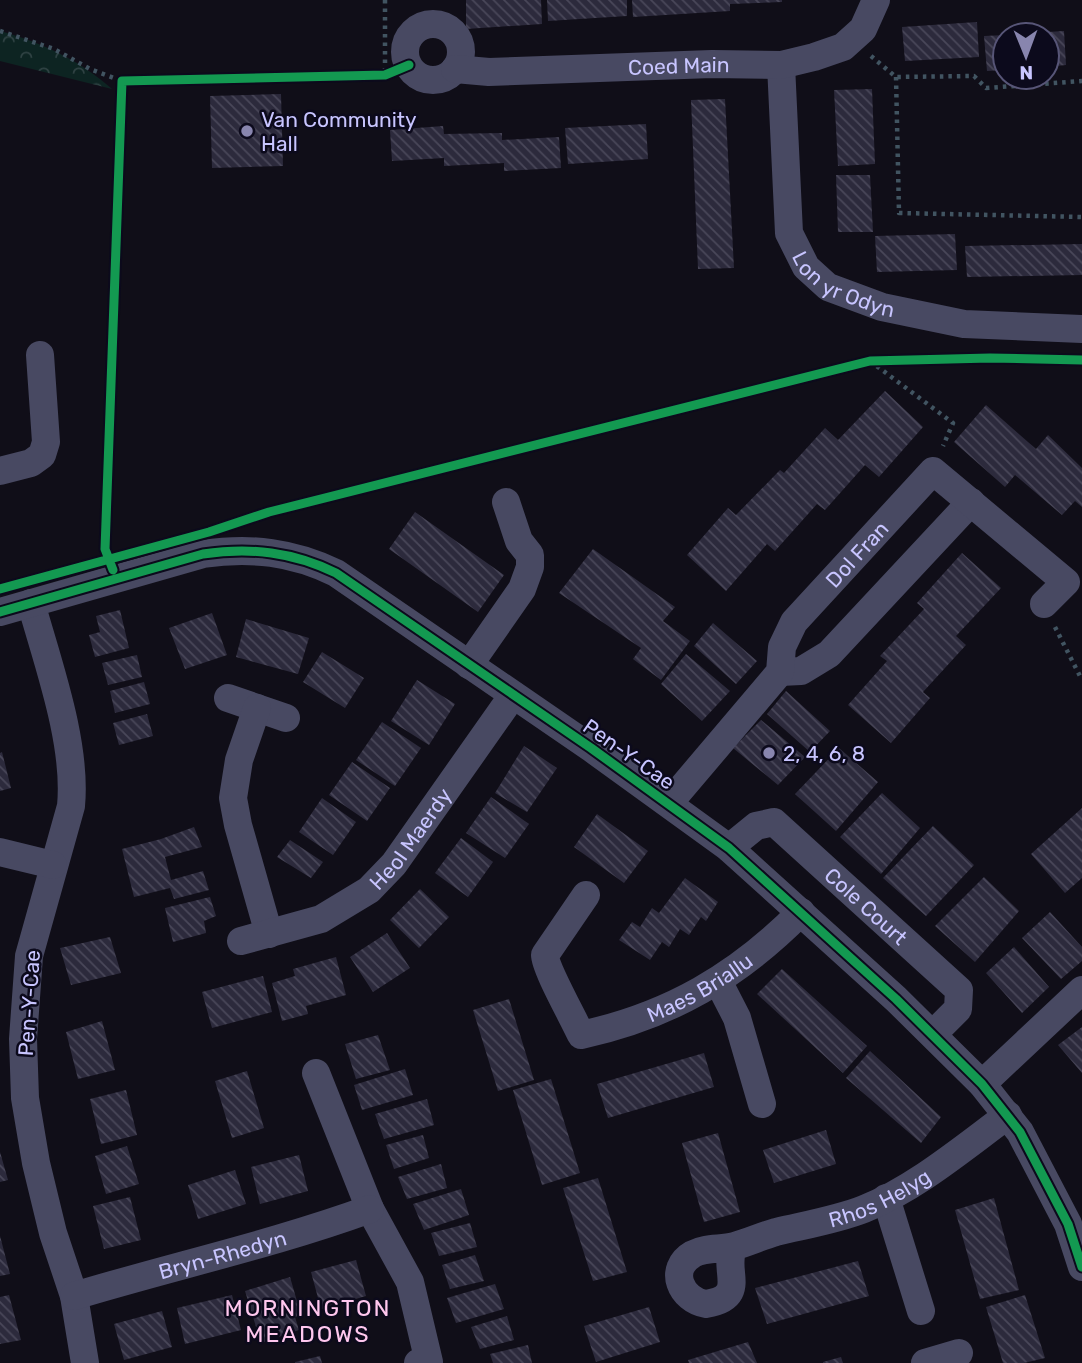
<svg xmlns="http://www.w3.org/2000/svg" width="1082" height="1363" font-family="Rubik,sans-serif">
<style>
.forest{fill:url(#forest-crowns)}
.building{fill:url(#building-back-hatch)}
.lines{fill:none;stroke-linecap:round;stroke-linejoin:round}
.path{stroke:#415461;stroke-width:4.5;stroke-dasharray:3.5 5;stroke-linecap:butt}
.minor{stroke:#484962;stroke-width:28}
.cycleway-casing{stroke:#0c0a1c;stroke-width:13}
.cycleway{stroke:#139951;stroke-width:9}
.poi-dot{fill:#8885ae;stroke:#0c0a1c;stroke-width:2.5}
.labels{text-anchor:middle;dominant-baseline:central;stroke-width:5;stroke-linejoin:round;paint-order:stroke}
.street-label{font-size:21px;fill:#c8c5ff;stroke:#0c0a1c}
.poi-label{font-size:21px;fill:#c8c5ff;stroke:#0c0a1c;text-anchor:start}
.neighbourhood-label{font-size:23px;letter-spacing:2px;fill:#ffc7ee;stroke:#0c0a1c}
</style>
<defs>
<pattern id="forest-crowns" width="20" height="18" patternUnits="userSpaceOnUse" patternTransform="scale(1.75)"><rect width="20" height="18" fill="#0d2422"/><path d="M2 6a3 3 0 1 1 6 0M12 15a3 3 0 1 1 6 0" fill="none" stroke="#2f4243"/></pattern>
<pattern id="building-back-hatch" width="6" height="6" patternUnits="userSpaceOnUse" patternTransform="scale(1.75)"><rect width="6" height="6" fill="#2c2a3c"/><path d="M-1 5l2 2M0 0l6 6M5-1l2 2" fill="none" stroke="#494759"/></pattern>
</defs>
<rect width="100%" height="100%" fill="#100e18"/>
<!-- forest -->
<path class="forest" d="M0 31C43 43 79 60 112 89L0 61Z"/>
<!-- building -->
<path class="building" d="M466 0H541L542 24 466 29Z
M547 0H627V16L548 21Z
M632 0H782V2L730 4V11L633 17Z
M977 22 979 57 905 61 902 27Z
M1064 31 1066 65 1047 67V35H1030V33Z
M1005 35V70L987 71 984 36Z
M872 89 875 164 838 166 834 90Z
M281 94 283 166 212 168 210 96Z
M725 99 734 268 698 269 691 100Z
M646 124 648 159 568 164 565 128Z
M443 126 444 134 502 133V140L559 137 561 168 504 171V163L444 166V158L392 161 390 130Z
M836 175H870L873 232H838Z
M955 234 957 270 877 272 875 236Z
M1082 244V275L967 277 965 246Z
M885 391 923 427 879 477 865 465 825 510 817 504 775 551 767 544 726 591 687 555 728 508 736 515 780 470 784 473 825 428 838 440Z
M986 405 1036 449 1048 435 1082 468V507L1075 501 1062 515 1015 475 1005 487 954 442Z
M415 512 504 575 478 612 389 549Z
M593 549 675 607 663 621 690 641 661 680 633 659 641 648 559 593Z
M962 553 1001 588 956 636 966 645 923 692 930 698 891 743 848 705 887 661 880 656 924 609 917 603Z
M120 610 129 648 95 657 89 635 100 632 96 616Z
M212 613 227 655 185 669 169 628Z
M246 619 309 638 298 674 236 657Z
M713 623 757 661 736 684 694 646Z
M322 652 364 678 345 708 303 682Z
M686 654 730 691 702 721 661 684Z
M137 655 142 677 108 685 102 663Z
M417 680 455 704 429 745 391 721Z
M144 682 150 704 115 713 110 691Z
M786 691 830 731 810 752 767 714Z
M147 714 153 736 119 745 113 723Z
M761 720 805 757 778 785 733 748Z
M382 722 421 748 395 786 356 760Z
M524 746 557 768 527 812 495 793Z
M839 748 878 782 836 831 795 794Z
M2 752 11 788 0 791V753Z
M352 762 390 788 367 821 329 795Z
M882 793 920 828 881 874 840 837Z
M491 797 529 824 505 858 466 833Z
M322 798 356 822 333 855 299 832Z
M1082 808V878L1065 893 1031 854Z
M597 814 648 851 624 883 574 847Z
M933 826 974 865 926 916 883 878Z
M194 827 202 847 165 857 171 880 203 871 209 890 174 899 170 888 134 897 122 849 161 839Z
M461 838 493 862 468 897 435 873Z
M290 840 323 862 311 878 277 857Z
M984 877 1019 911 975 962 935 926Z
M685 878 718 902 706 921 701 917 689 935 680 929 669 947 662 942 650 960 619 940 632 922 640 927 652 908 659 913Z
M420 889 449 917 419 948 390 920Z
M210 897 216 916 204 921 206 933 173 942 165 908Z
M1050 912 1082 947V961L1061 979 1022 938Z
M387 933 410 968 373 992 350 957Z
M110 937 121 973 71 985 60 948Z
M1014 947 1049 987 1022 1013 986 973Z
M336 957 346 995 306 1006 308 1014 282 1021 272 983 295 976 293 969Z
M782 969 867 1046 843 1073 757 994Z
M263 976 272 1012 212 1028 202 992Z
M509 999 534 1080 498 1091 473 1010Z
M102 1021 115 1070 78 1079 66 1032Z
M1082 1027V1073L1058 1045Z
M378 1035 390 1070 356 1079 345 1044Z
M870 1051 941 1117 921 1143 846 1078Z
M704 1053 714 1087 608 1118 597 1084Z
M405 1069 413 1095 362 1110 354 1085Z
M247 1071 264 1128 232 1138 215 1081Z
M551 1079 580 1173 542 1185 513 1090Z
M126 1090 137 1135 101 1144 90 1099Z
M427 1099 434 1125 384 1139 375 1114Z
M826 1130 836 1164 774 1183 763 1150Z
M718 1133 740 1212 704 1222 682 1143Z
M423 1135 429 1158 394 1169 386 1145Z
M127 1146 139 1184 106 1194 95 1156Z
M0 1152 8 1180 0 1182Z
M299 1155 308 1191 260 1204 251 1167Z
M441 1164 447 1188 407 1199 398 1177Z
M235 1170 246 1204 198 1219 188 1185Z
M598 1178 627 1272 593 1281 563 1188Z
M461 1189 469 1215 424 1230 413 1204Z
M130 1197 141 1240 104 1249 93 1206Z
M994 1198 1019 1290 980 1299 955 1210Z
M470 1223 477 1247 439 1256 431 1233Z
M0 1236 10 1274 0 1276Z
M475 1255 484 1281 450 1289 442 1265Z
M356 1260 366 1296 321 1309 311 1272Z
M858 1261 869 1296 767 1324 755 1288Z
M290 1277 301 1315 295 1317 299 1330 261 1343 245 1291Z
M495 1284 504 1309 456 1323 447 1298Z
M9 1295 21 1340 0 1344V1297Z
M232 1295 241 1330 185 1344 177 1308Z
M1025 1295 1045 1358 1024 1363H1003L986 1307Z
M649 1307 660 1342 596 1362 584 1326Z
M162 1311 172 1347 124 1360 114 1324Z
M507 1316 514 1340 480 1349 471 1327Z
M748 1342 757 1363H689L688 1360Z
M528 1345 532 1363H493L490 1354Z
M320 1356 322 1363H295V1362Z
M841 1357 843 1363H823V1362Z"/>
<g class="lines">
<!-- path -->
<path class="path" d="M385 0V75
M0 31 54 49 90 69 122 81
M871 56 896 77 974 76 986 88 1082 81
M896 77 899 213 1082 217
M870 361 953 423 943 446
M1055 627 1082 680"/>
<!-- minor -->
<g class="minor">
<circle cx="433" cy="52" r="28"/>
<path id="s1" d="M781 65 789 233 806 267 828 287 882 307 964 324 1082 329"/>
<path id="s2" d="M455 69 489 72 712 64 781 65 814 57 843 47 863 29 876 0"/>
<path d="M0 471 31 463 42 455 46 442 40 355"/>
<path d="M31 603C48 664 77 743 71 806L29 956 23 1039 25 1098 36 1163 53 1233 74 1296 85 1363"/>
<path d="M0 612 203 554C251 547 293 552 336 573L591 748 729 848 896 999 982 1084 1020 1132 1068 1224 1082 1267"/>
<path d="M469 665 522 589 530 567V555L519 541 506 502"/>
<path d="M780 672 801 671 829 654 971 502"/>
<path d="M228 698 286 718"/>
<path d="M257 708 239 760 233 798 238 825 269 934"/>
<path id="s3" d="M669 803 780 672 782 647 794 622 933 471 1066 582 1044 604"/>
<path id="s4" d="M729 848 756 826 774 822 959 990 958 1009 933 1034"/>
<path d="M0 852 53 865"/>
<path id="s5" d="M586 895 545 955C545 968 574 1019 581 1035 669 1016 738 976 801 912"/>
<path id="s6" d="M241 941 321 919 369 890 394 864 513 695"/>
<path d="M718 981 737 1018 762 1104"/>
<path d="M316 1073 370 1209 410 1282 429 1362 418 1363"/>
<path d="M982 1084 1082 990"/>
<path d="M886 1198 921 1311"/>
<path id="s7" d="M734 1247C721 1269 750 1297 706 1304 681 1300 667 1269 693 1254 706 1247 722 1250 735 1246 749 1242 762 1236 776 1232 805 1225 836 1220 864 1209 916 1188 963 1148 1008 1115"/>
<path id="s8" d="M74 1296C173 1266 274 1244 370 1209"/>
<path d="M925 1363 959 1353"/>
</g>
<defs>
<path id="cycleway" d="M113 570 105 549 122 81 385 75 409 65
M0 589 209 532 269 512 870 361 990 358 1082 360
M0 612 203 554C251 547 293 552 336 573L591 748 729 848 896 999 982 1084 1020 1132 1068 1224 1082 1267"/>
</defs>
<!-- cycleway casing -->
<use href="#cycleway" class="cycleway-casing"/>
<!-- cycleway -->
<use href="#cycleway" class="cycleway"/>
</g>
<!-- markers -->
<g class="poi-dot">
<circle cx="247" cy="131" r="7"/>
<circle cx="769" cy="753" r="7"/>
</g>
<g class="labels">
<!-- street labels -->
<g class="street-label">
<text stroke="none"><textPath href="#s2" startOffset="224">Coed Main</textPath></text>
<text stroke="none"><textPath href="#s1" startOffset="248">Lon yr Odyn</textPath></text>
<text stroke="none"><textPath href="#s3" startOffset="317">Dol Fran</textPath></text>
<text transform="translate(629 754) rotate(35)">Pen-Y-Cae</text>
<text stroke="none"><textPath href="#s6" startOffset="205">Heol Maerdy</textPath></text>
<text stroke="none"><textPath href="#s4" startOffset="178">Cole Court</textPath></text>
<text stroke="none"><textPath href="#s5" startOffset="289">Maes Briallu</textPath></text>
<text transform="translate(29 1003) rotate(-86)">Pen-Y-Cae</text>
<text stroke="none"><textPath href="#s7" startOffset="338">Rhos Helyg</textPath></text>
<text stroke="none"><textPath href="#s8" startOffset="154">Bryn-Rhedyn</textPath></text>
</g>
<!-- poi labels -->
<g class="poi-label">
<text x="261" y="119">Van Community<tspan x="261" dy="24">Hall</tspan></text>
<text x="783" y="753">2, 4, 6, 8</text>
</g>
<!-- neighbourhood labels -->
<g class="neighbourhood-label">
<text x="308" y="1308">MORNINGTON<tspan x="308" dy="26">MEADOWS</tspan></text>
</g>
</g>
<!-- north arrow -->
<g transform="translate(1026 56) rotate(179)"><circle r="33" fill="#0c0a1c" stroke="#575577" stroke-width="2"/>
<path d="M0-5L12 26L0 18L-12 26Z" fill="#8885ae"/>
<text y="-10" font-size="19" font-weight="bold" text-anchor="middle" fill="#c8c5ff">N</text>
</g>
</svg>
